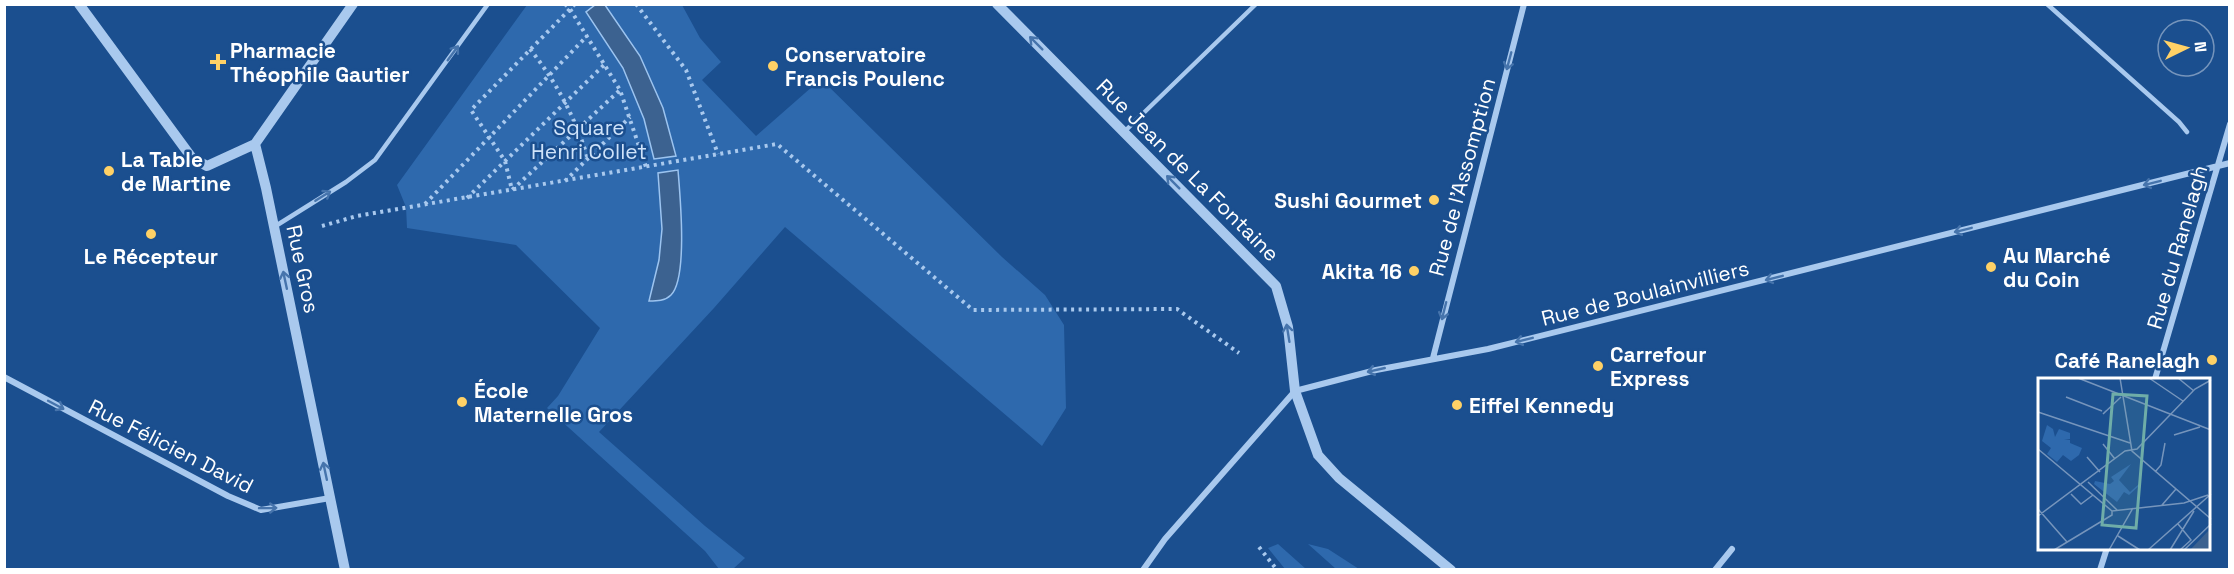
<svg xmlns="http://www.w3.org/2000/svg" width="2234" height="574" font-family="'Space Grotesk',sans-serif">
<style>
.green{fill:#2e69ad}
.water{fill:#3c6290;stroke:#9cc4f0;stroke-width:1.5}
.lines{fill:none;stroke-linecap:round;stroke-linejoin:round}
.path{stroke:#a9c9ee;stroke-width:4;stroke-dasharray:3 4.5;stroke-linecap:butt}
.service{stroke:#a9c9ee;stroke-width:4.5}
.minor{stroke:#a9c9ee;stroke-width:6}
.tertiary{stroke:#a9c9ee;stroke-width:10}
.oneway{stroke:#4674ac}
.poi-dot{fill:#ffd166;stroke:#1b4f8f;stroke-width:2}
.labels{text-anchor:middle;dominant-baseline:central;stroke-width:5;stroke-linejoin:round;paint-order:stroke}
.poi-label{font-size:21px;font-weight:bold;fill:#fff;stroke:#1b4f8f;text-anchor:start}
.park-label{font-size:21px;fill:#cfe3fa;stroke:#1b4f8f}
.street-label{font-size:21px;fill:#fff;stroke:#1b4f8f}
.inset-road{fill:none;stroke:#7695bc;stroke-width:1.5}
.view{fill:#6fada8;fill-opacity:0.15;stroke:#6fada8;stroke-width:3}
.inset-edge{fill:none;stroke:#fff;stroke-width:3}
</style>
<rect width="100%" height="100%" fill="#1b4f8f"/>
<!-- green -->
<path class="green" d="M527 5H682L700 38 721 62 702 80 756 136 821 79 1002 257 1045 295 1064 325 1066 408 1042 446 785 227 714 308 599 432 705 526 745 558 733 569H719L705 551 547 408 558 396 600 328 516 245 407 228 406 207 397 185Z
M1278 544 1306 569H1285L1268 548Z
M1308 544 1328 549 1359 569H1336Z"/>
<!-- water -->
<path class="water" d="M595 5H605L640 56 663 108 676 156 654 159 644 119 623 68 586 12Z
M678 170C680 195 688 278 671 295 665 301 657 301 649 301L659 260 662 229 658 173Z"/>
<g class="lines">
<!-- path -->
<path class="path" d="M565 4 570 9 620 90 646 167
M575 4 471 110 505 161 512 190 620 90
M636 4 686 70 718 154
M530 49C557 83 575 117 588 159
M565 181 630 117
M467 198 604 65
M425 204 587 36
M322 226 357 216 777 144 973 310 1177 309 1239 353
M1259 547 1277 570"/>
<!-- service -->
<path class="service" d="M2047 4 2179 122 2187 132
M1124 132 1256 4
M274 227 346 182 375 160 488 4"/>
<!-- minor -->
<path class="minor" d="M1433 358 1524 4
M4 377 228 496 261 510 330 498
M2155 379 2230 124
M1143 570 1165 539 1295 391 1376 370 1488 349 2230 163
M1715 570 1732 549
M2100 570 2107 548"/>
<!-- tertiary -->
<path class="tertiary" d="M79 4 192 158 207 166 255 144
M997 4 1276 286 1288 327 1295 391 1318 455 1339 478 1451 570
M345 570 266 188 255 144 353 4"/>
</g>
<!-- one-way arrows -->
<defs><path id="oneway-shaft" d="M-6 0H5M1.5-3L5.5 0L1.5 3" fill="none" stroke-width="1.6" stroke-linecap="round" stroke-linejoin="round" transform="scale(1.5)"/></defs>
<g class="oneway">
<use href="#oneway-shaft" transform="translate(1036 43) rotate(-135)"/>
<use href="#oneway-shaft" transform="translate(453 53) rotate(-54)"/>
<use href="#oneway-shaft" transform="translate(1509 61) rotate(105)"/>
<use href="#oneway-shaft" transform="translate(1173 182) rotate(-135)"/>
<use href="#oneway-shaft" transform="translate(2152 183) rotate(166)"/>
<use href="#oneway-shaft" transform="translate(323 196) rotate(-32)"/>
<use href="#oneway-shaft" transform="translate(1963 230) rotate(166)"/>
<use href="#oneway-shaft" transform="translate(1774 278) rotate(166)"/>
<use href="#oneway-shaft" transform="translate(285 280) rotate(-102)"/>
<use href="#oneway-shaft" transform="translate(1444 311) rotate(104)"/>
<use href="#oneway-shaft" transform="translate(1288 333) rotate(-99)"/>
<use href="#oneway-shaft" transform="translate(1524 340) rotate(166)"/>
<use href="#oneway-shaft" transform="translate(1376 370) rotate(167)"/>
<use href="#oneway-shaft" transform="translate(56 405) rotate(28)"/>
<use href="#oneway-shaft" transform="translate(325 471) rotate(-102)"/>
<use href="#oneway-shaft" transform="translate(268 508) rotate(-1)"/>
</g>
<!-- markers -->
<g class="poi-dot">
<path d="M215 53h6v6h6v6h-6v6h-6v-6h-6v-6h6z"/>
<circle cx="773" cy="66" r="6"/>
<circle cx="109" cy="171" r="6"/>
<circle cx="1434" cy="200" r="6"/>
<circle cx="151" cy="234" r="6"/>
<circle cx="1991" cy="267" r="6"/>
<circle cx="1414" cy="271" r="6"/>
<circle cx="2212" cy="360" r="6"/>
<circle cx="1598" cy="366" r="6"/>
<circle cx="462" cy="402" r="6"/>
<circle cx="1457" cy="405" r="6"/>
</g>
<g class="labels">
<!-- poi labels -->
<g class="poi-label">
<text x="230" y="50">Pharmacie<tspan x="230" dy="24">Théophile Gautier</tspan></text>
<text x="785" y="54">Conservatoire<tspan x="785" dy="24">Francis Poulenc</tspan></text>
<text x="121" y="159">La Table<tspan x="121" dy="24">de Martine</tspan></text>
<text x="1422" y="200" text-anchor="end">Sushi Gourmet</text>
<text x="2003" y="255">Au Marché<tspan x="2003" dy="24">du Coin</tspan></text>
<text x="151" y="256" text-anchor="middle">Le Récepteur</text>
<text x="1402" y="271" text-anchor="end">Akita 16</text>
<text x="1610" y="354">Carrefour<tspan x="1610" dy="24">Express</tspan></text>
<text x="2200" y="360" text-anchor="end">Café Ranelagh</text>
<text x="474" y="390">École<tspan x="474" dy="24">Maternelle Gros</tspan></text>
<text x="1469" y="405">Eiffel Kennedy</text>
</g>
<!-- park labels -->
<g class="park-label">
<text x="589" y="127">Square<tspan x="589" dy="24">Henri Collet</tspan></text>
</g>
<!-- street labels -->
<g class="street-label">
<text transform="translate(1188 170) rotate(45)">Rue Jean de La Fontaine</text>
<text transform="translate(1462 177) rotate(-75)">Rue de l'Assomption</text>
<text transform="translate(2177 247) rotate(-74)">Rue du Ranelagh</text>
<text transform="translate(303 269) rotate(78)">Rue Gros</text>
<text transform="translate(1645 293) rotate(-14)">Rue de Boulainvilliers</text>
<text transform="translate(171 446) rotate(27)">Rue Félicien David</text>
</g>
</g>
<!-- overview -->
<g transform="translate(2038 378)">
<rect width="172" height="172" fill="#1b4f8f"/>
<path d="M9 47 15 51 17 59 21 51 32 55V61L26 62H32V65L44 70 41 77 33 83 25 77 19 84 9 76 13 70 4 63ZM93 86 81 102 92 114 101 106 102 107 91 117 86 114 79 124 56 106 57 103 72 106 76 103 73 99Z" fill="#2e69ad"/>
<path d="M172 150V172H152L172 151Z" fill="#3c6290"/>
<path class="inset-road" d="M40 0 173 52M82 0 94 73 173 141M111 0 145 23M140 0 156 13M28 19 64 33M68 33 65 36 83 19M0 34 92 65M136 57 162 49M65 66 77 81M0 71 74 133 146 125 170 117M49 79 62 94M117 94 123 87 127 65M50 104 79 132M33 116 43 126 55 117M124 127 138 111M0 131 29 164M0 138 87 73 99 71 157 11 173 2M140 146 153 162 142 172M80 158 102 172M16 172 74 137V133M71 172 95 130M110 172 173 116M132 172 156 133M146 172 173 146"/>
<path class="view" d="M75 16 109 18 98 150 64 147Z"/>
<rect width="172" height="172" class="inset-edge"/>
</g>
<!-- border -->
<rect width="2234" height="574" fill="none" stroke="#ffffff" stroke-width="12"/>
<!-- north arrow -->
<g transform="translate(2186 48) rotate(85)"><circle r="28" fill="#1b4f8f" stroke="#7695bc" stroke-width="1.5"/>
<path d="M0-4.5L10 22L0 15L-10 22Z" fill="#ffd166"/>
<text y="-9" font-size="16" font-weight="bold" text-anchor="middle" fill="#ffffff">N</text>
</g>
</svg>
